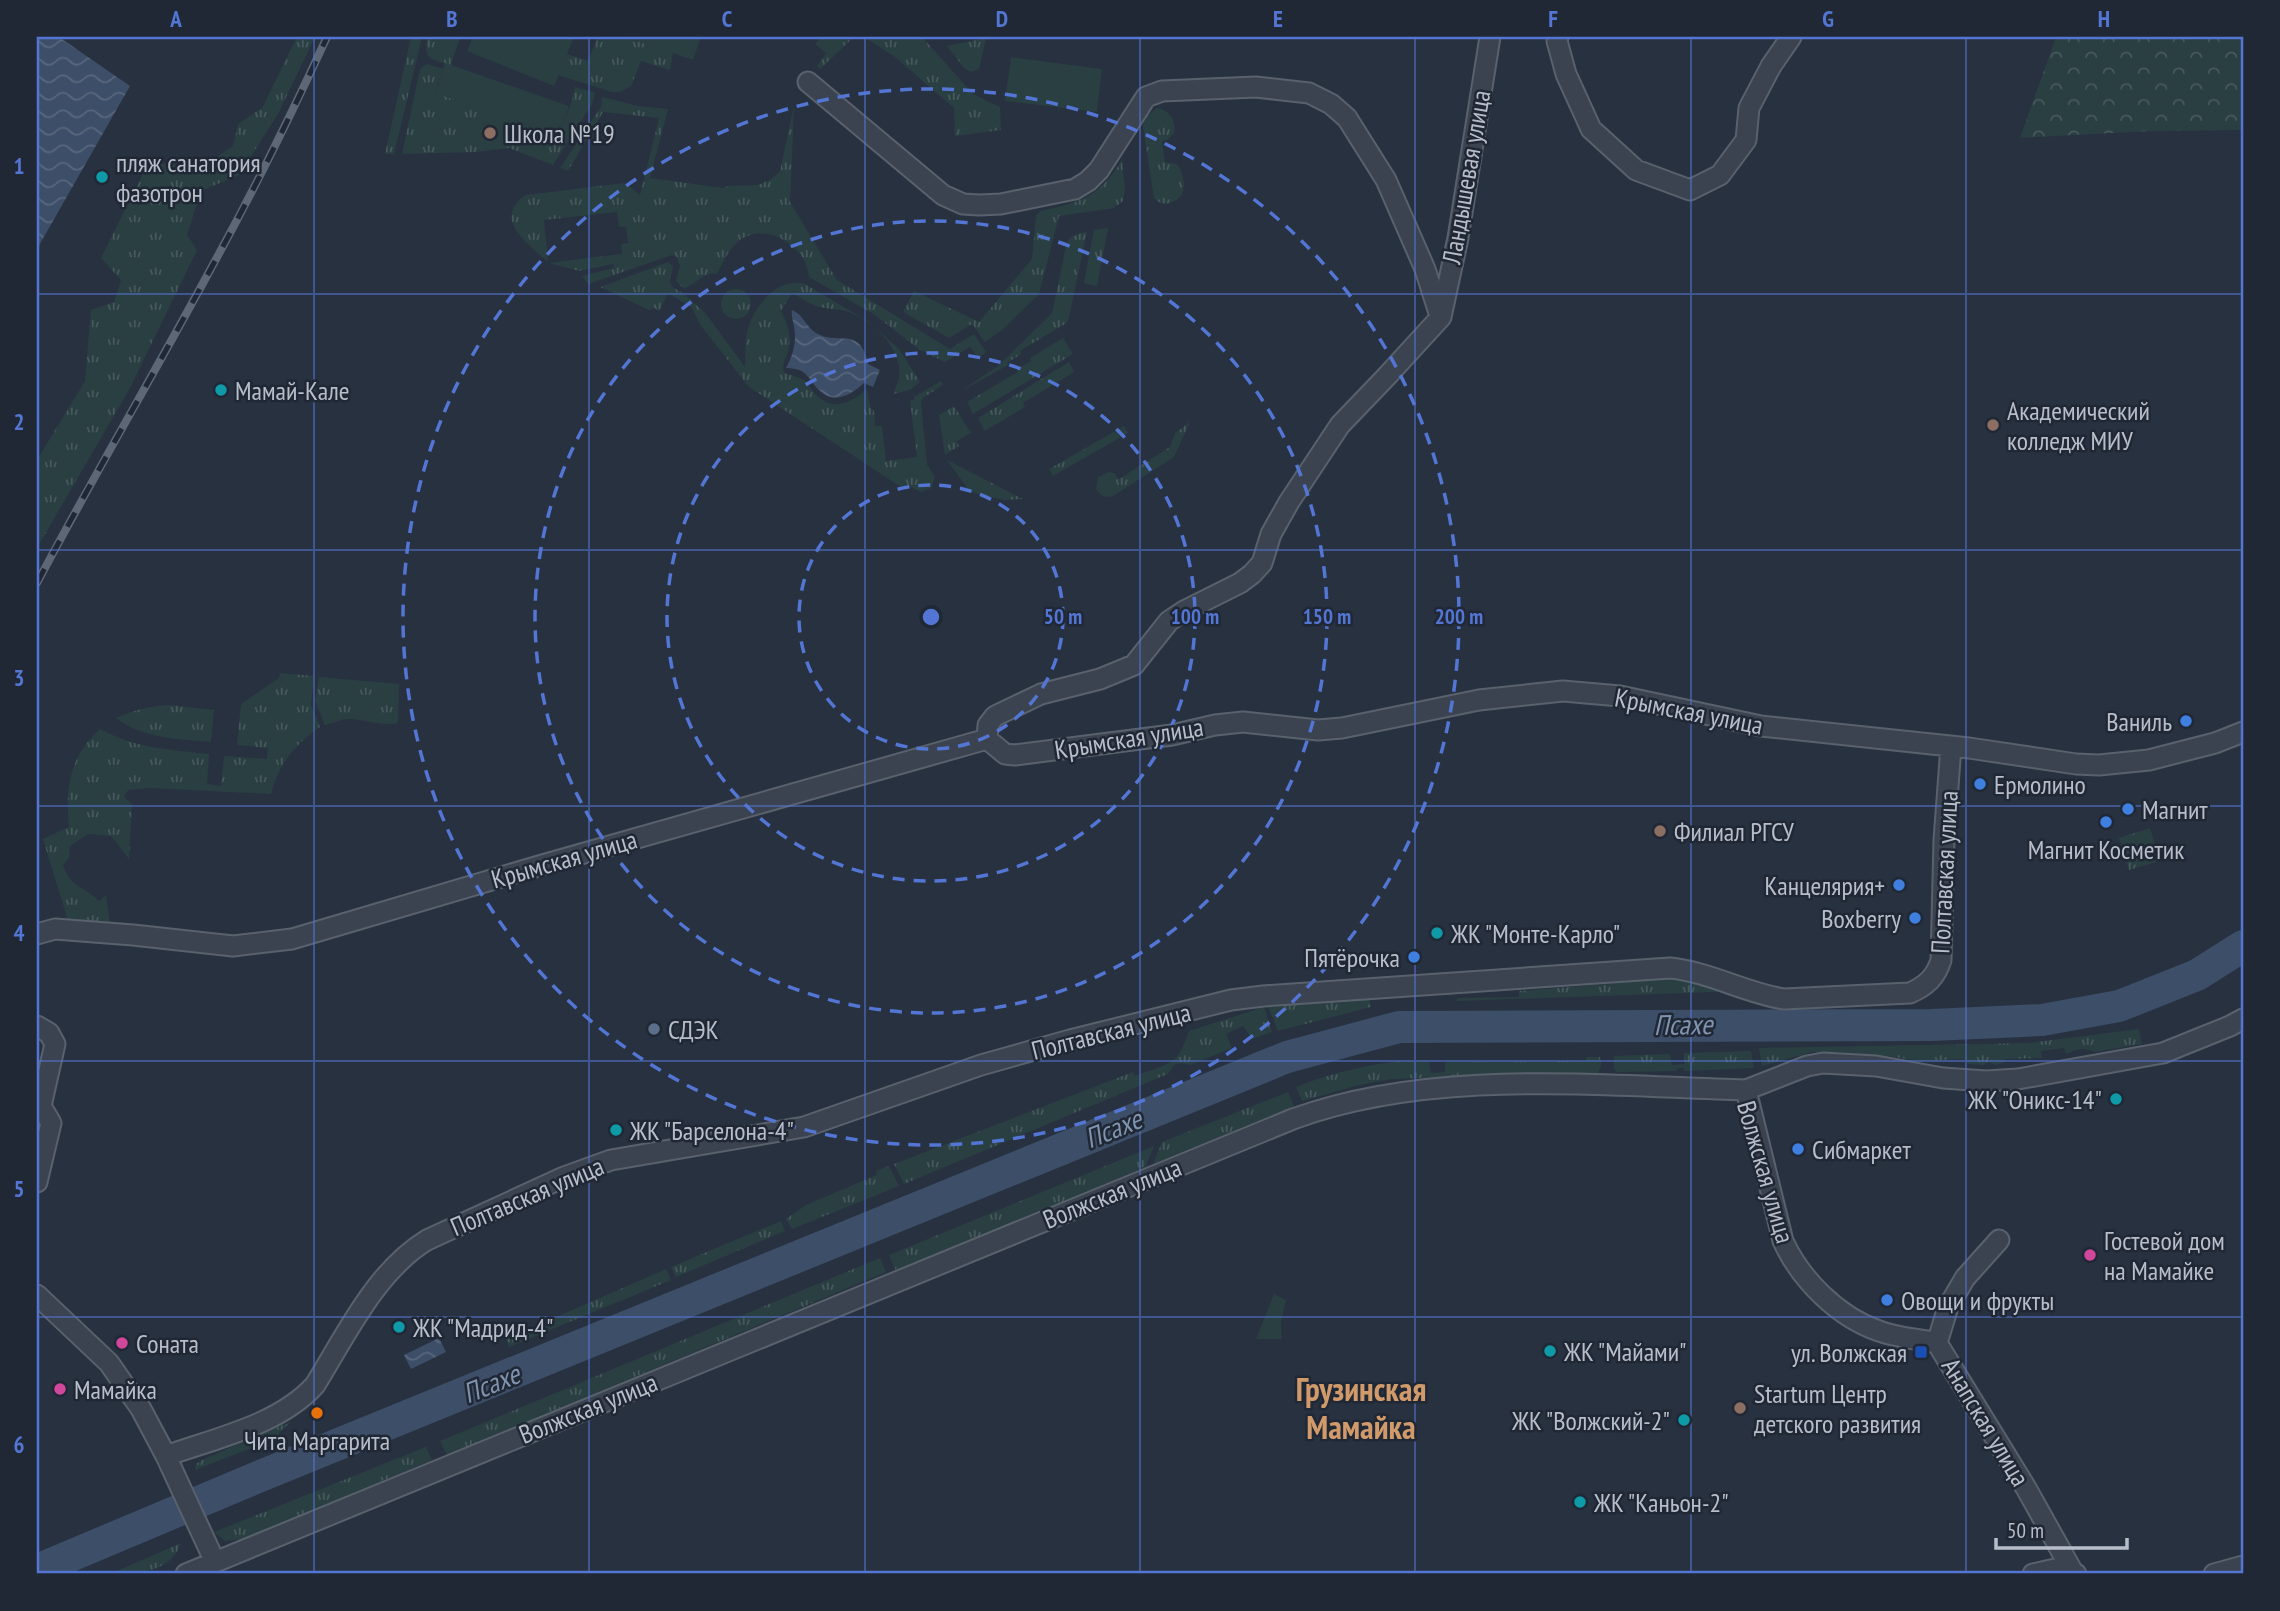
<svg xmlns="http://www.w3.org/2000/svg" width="2280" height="1611" font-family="'PT Sans Narrow',sans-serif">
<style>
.grass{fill:url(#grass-tufts)}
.forest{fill:url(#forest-crowns)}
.park{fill:#2a3f42}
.water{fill:url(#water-waves)}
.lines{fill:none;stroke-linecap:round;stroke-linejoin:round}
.river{stroke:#3d4e68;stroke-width:32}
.minor-casing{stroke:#59616d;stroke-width:23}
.minor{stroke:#3b4350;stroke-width:19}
.rail-casing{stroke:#5d6776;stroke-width:8}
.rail{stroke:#202835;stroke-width:5;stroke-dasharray:16;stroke-linecap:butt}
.grid{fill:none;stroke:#5375d3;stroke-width:2;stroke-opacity:0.55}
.ring{fill:none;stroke:#5375d3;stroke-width:3.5;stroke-dasharray:12 9}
.education-dot{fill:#8d6e63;stroke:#202835;stroke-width:2.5}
.culture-dot{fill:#0f9aa8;stroke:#202835;stroke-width:2.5}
.shop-dot{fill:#3f7fe0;stroke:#202835;stroke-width:2.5}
.service-dot{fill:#5c6f8a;stroke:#202835;stroke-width:2.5}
.hotel-dot{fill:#d1479c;stroke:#202835;stroke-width:2.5}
.transit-dot{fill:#1a4fb4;stroke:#202835;stroke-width:2.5}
.food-dot{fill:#e8710a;stroke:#202835;stroke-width:2.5}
.labels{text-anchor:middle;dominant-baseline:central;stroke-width:5;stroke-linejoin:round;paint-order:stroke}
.poi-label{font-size:26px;fill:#b7beca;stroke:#202835;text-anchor:start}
.street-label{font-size:26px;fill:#b7beca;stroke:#202835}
.water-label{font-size:28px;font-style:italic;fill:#8094b0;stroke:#202835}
.district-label{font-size:33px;font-weight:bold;fill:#d19a6b;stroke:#202835}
.centre{fill:#5375d3;stroke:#202835;stroke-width:3.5}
.ring-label{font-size:21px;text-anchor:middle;font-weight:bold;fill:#5375d3;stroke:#202835;stroke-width:5;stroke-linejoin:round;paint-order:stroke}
.neatline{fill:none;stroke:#5375d3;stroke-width:2.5}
.grid-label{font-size:23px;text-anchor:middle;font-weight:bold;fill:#5375d3}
</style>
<defs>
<pattern id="grass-tufts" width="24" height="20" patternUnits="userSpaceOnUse" patternTransform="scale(1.75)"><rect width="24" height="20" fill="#2a3f42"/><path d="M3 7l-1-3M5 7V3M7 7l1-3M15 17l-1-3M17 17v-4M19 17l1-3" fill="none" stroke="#47595c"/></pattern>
<pattern id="forest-crowns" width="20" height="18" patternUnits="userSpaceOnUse" patternTransform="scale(1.75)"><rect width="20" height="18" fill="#2a3f42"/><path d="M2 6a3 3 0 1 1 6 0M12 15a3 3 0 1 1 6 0" fill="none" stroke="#47595c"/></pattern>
<pattern id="water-waves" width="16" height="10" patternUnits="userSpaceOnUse" patternTransform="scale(1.75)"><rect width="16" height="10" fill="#3d4e68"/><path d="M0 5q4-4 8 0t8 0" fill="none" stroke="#57667c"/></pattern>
</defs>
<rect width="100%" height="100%" fill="#273140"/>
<!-- grass -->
<path class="grass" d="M297 37H315L278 114 239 175 201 191 187 235 197 250 130 388 37 548V460L85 381 91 310 114 302 121 280 101 258 147 166 217 157 233 146 238 124 262 108Z
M411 37H422L394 154H385Z
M428 37H460L451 65C431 59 422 60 428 37Z
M598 37H625L673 53 670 70 641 61 631 86 620 92H612L558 75 567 54 588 61Z
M821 37H854L820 69 817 66 826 53 815 44Z
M864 37H922L973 94 1000 107 1001 130 955 136 954 108 895 57Z
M986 38 979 69 971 72 964 68 947 46Z
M427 64 443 69 435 92 558 136 571 104 575 87 595 93 592 104 553 165 509 148 476 152 402 154 420 69Z
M602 97 638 106 668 109 650 178 723 188 728 186 758 185 770 180 780 171 794 105 790 202 837 280 950 349 974 334 986 352 978 358 970 347 945 362 920 350 875 315 809 277C807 248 770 223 743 238 730 246 724 260 717 274 702 271 697 286 683 288L676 281 680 266 677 257 672 255 588 284 582 276 614 268 613 264 579 271 549 263 622 254 621 244 628 243 626 227H619L617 212 544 220 548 262C528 244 491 218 526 195L625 183 640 195 659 118 603 112 568 171 560 168 601 107Z
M1157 108C1169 109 1177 122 1174 133L1167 140 1162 141 1165 162 1177 164C1184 173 1185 184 1182 195 1174 203 1163 208 1154 198L1142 120Z
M1122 160 1125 190 1123 201 1114 208 1059 216 1039 294 1002 330 985 342 972 324 949 338 903 312 914 291 979 322 1032 259 1036 215 1041 211C1081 202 1099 197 1122 160Z
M1108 228 1097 286 1084 283 1094 230Z
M1087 231 1068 322 1020 351 1021 354 1007 363 1008 365 961 391 998 366 1052 313 1067 242 1071 237Z
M668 262 673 266 670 281 672 287 683 293 706 314 745 367C746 355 744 341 748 328 756 304 778 277 805 284L869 322 899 349 920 382 910 390 893 394C897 385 901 377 899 367 896 343 871 320 849 312 838 308 827 310 816 306 808 303 800 297 792 293L781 311C788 325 792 336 788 351 785 361 782 363 784 373 791 375 800 377 806 382 810 386 812 391 816 395 833 412 853 402 867 389L871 409 874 410 875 426H882L886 461 917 457 910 400H914V397L941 381 943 385 923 398 921 402 927 465 935 477 931 488 921 492 911 487 904 489 749 387 701 326 692 308 668 293 659 311 654 308 649 310 600 287Z
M721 304a15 15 0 1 1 30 0a15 15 0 1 1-30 0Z
M1063 338 1073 354 973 414 967 402 1018 372 1017 369 1031 361 1030 358Z
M1069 362 1074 372 1023 403 1025 407 985 431 978 418Z
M954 406 971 433 957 441 959 446 945 455 939 415Z
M1190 422 1174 457 1113 496C1104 498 1101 496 1096 489L1098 477 1109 472 1114 473 1119 479 1170 447 1175 433Z
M1124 426 1128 433 1053 476 1049 469Z
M947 460 1023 499 1004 500 970 492Z
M280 673 314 676 311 705 320 727C295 744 278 765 271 794L149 788 128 790 124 797 132 804 129 859 111 836 88 834 70 846 69 858 63 865C71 889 85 886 99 901L106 895 110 924 70 927 43 839 69 827C65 787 70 756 100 729 134 748 171 750 209 754L207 784 221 786 224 756 267 759 268 748 237 745 241 704 279 678Z
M319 677 399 684 398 723C388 727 364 720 353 719 344 718 334 723 325 725L315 701Z
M169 705 214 710 211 742C178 739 144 739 116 718 134 710 149 706 169 705Z
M2150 828 2160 861 2129 870 2119 838Z
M1685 976 1741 991 1457 1001V998L1519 997V991L1610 984 1609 977Z
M1368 994 1371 1007 1278 1031 1268 1006 1313 998Z
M1264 1007 1272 1032 1252 1039 1243 1026 1226 1034 1232 1048 1190 1065 1181 1063 1174 1065 1168 1074 904 1184 894 1164 1133 1072 1135 1076C1168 1063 1177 1068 1189 1031Z
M2139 1029 2142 1044 2094 1052C2085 1046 2075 1050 2066 1054L2064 1048 2041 1051 2042 1058 2005 1059V1062L1996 1065 1988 1062 1984 1065 1969 1064 1963 1059 1919 1061 1889 1056 1888 1060 1838 1052H1812L1762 1066 1759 1048 2029 1043Z
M1751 1051 1754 1068 1684 1071V1068H1677V1071L1616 1072 1614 1068V1056L1670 1054 1672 1065 1685 1064 1684 1053Z
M1587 1057H1600L1601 1066 1598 1073 1392 1079 1359 1085 1302 1101 1296 1087C1331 1073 1392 1057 1429 1062L1431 1073 1445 1072V1062L1585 1061Z
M1288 1092 1294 1106 1153 1164 1162 1142Z
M1154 1146 1145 1167 896 1271 889 1255Z
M889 1166 899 1186 792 1229 786 1219 806 1205 877 1175 876 1171Z
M781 1221 785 1231 676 1277 671 1267Z
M880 1258 886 1272 447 1455 440 1441Z
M666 1269 671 1280 509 1347 506 1339Z
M292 1421 278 1434 280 1437 195 1470 196 1464 204 1459Z
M426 1447 432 1460 243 1539 225 1541 214 1532Z
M181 1543C171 1573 136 1574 110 1574Z"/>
<!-- forest -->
<path class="forest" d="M2056 37H2243V130L2150 131 2020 138Z"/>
<!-- park -->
<path class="park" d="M473 37H574L554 86 467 51Z
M625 37H701L693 60Z
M1011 57 1102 69 1097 112 1005 101Z
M445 63 569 106 559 136 435 93Z
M1274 1294 1286 1300 1281 1323 1282 1339H1256Z"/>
<!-- water -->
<path class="water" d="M37 37H59L130 86 37 249Z
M792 310C804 315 806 327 816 333 837 346 861 325 868 364L880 370 873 387 864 383C851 395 834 405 819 390 813 385 810 377 803 372 798 369 792 368 786 368 793 355 797 342 794 327 793 320 791 316 792 310Z
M439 1338 446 1352 411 1369 404 1355Z"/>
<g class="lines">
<!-- river -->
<path class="river" d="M37 1570 258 1477 1287 1057 1399 1027 1932 1025 2042 1020 2119 1006 2197 975 2243 946"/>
<defs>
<path id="minor" d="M1558 37 1557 41 1566 74 1591 129 1636 170 1690 190 1720 175 1746 140 1749 108 1771 66 1791 37
M808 82 943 195 963 204 979 205 1001 204 1075 189 1088 181 1099 170 1146 97 1162 91 1256 87 1309 93 1331 104 1347 118 1386 180 1425 269 1440 316
M987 739 1005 754 1015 755 1172 735 1215 725 1243 722 1318 730 1342 728 1479 700 1563 691 1620 696 1761 726 1969 748 2076 764 2099 765 2149 760 2215 743 2243 732
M987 739 988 725 995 716 1041 694 1100 679 1134 665 1169 621 1184 611 1240 583 1252 574 1262 563 1271 534 1289 502 1340 425 1387 376 1441 317 1458 238 1490 37
M37 934 55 929 133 935 233 946 292 939 542 865 987 739
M37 1026 49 1033 55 1044 41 1106 51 1123 37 1182
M1746 1090 1807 1066 1823 1063 1876 1066 1943 1078 1986 1081 2018 1079 2163 1053 2230 1026 2243 1019
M37 1295 109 1363 141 1409 166 1456 215 1562
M1937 1343 2026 1488 2074 1574
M1937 1343 1948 1307 1965 1278 1999 1240
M166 1456C216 1438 279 1425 315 1385 346 1335 376 1271 427 1240L564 1177 611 1160 804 1127 981 1065 1070 1040 1231 1000 1263 996 1670 968C1710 972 1745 993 1784 999L1910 993C1926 986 1936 977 1941 960L1944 840 1951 746
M186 1574 1293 1119C1432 1068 1600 1086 1746 1090L1783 1241C1801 1280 1838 1317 1879 1331 1897 1338 1919 1339 1937 1343
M2033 1574 2055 1569 2076 1574
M2214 1574 2243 1566"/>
</defs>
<!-- minor casing -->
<use href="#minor" class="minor-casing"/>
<!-- minor -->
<use href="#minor" class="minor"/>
<defs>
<path id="rail" d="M37 583C94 475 157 369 215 261 255 188 292 113 327 37"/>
</defs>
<!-- rail casing -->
<use href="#rail" class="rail-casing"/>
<!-- rail -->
<use href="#rail" class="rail"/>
</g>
<!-- grid -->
<path class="grid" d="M314 37V1574M589 37V1574M865 37V1574M1140 37V1574M1415 37V1574M1691 37V1574M1966 37V1574M37 294H2243M37 550H2243M37 806H2243M37 1061H2243M37 1317H2243"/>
<!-- distance rings -->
<g class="ring">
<circle cx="931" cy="617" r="132"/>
<circle cx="931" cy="617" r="264"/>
<circle cx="931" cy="617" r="396"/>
<circle cx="931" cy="617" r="528"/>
</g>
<!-- markers -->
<g class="education-dot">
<circle cx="490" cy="133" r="7"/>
<circle cx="1993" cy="425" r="7"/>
<circle cx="1660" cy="831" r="7"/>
<circle cx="1740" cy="1408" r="7"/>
</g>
<g class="culture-dot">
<circle cx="102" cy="177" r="7"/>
<circle cx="221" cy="390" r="7"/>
<circle cx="1437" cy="933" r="7"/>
<circle cx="2116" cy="1099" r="7"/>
<circle cx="616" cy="1130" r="7"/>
<circle cx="399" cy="1327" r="7"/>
<circle cx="1550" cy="1351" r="7"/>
<circle cx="1684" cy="1420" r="7"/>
<circle cx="1580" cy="1502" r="7"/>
</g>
<g class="shop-dot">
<circle cx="2186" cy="721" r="7"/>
<circle cx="1980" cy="784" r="7"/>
<circle cx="2128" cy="809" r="7"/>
<circle cx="2106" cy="822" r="7"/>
<circle cx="1899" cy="885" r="7"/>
<circle cx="1915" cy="918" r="7"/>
<circle cx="1414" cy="957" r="7"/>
<circle cx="1798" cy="1149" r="7"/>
<circle cx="1887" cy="1300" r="7"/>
</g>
<circle class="service-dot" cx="654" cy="1029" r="7"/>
<g class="hotel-dot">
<circle cx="2090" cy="1255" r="7"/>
<circle cx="122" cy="1343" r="7"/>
<circle cx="60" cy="1389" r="7"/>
</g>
<rect class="transit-dot" x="1914" y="1345" width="14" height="14" rx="3.5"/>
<circle class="food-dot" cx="317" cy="1413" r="7"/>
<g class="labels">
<!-- poi labels -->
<g class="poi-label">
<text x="504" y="133">Школа №19</text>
<text x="116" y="162">пляж санатория<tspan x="116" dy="30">фазотрон</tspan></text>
<text x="235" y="390">Мамай-Кале</text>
<text x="2007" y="410">Академический<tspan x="2007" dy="30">колледж МИУ</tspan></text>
<text x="2172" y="721" text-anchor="end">Ваниль</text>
<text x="1994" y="784">Ермолино</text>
<text x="2142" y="809">Магнит</text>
<text x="1674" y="831">Филиал РГСУ</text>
<text x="2106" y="849" text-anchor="middle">Магнит Косметик</text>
<text x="1885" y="885" text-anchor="end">Канцелярия+</text>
<text x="1901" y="918" text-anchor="end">Boxberry</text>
<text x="1451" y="933">ЖК "Монте-Карло"</text>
<text x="1400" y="957" text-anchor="end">Пятёрочка</text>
<text x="668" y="1029">СДЭК</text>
<text x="2102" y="1099" text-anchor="end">ЖК "Оникс-14"</text>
<text x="630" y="1130">ЖК "Барселона-4"</text>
<text x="1812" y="1149">Сибмаркет</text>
<text x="2104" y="1240">Гостевой дом<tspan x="2104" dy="30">на Мамайке</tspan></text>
<text x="1901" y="1300">Овощи и фрукты</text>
<text x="413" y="1327">ЖК "Мадрид-4"</text>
<text x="136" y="1343">Соната</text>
<text x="1564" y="1351">ЖК "Майами"</text>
<text x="1907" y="1352" text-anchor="end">ул. Волжская</text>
<text x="74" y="1389">Мамайка</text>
<text x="1754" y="1393">Startum Центр<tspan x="1754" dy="30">детского развития</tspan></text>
<text x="1670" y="1420" text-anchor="end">ЖК "Волжский-2"</text>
<text x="317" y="1440" text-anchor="middle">Чита Маргарита</text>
<text x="1594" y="1502">ЖК "Каньон-2"</text>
</g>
<!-- street labels -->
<g class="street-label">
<text transform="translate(1466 177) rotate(-80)">Ландышевая улица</text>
<text transform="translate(1689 711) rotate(11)">Крымская улица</text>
<text transform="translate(1129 738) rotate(-9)">Крымская улица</text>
<text transform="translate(564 859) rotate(-16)">Крымская улица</text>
<text transform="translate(1944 872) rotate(-87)">Полтавская улица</text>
<text transform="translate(1111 1031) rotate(-14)">Полтавская улица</text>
<text transform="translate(1766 1172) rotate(74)">Волжская улица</text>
<text transform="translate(1112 1193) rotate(-22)">Волжская улица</text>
<text transform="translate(527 1196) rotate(-23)">Полтавская улица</text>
<text transform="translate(588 1408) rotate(-22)">Волжская улица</text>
<text transform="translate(1986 1422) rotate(59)">Анапская улица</text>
</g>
<!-- water labels -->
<g class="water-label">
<text transform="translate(1683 1024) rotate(-1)">Псахе</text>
<text transform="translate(1113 1128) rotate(-22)">Псахе</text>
<text transform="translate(491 1383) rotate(-22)">Псахе</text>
</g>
<!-- district labels -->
<g class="district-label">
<text x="1361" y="1388">Грузинская<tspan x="1361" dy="38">Мамайка</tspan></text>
</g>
</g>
<circle cx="931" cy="617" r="10" class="centre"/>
<g class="ring-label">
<text x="1063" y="624">50 m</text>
<text x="1195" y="624">100 m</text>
<text x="1327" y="624">150 m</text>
<text x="1459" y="624">200 m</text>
</g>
<!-- border -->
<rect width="2280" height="1611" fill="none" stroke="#202835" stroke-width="77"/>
<!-- scale -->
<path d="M1996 1538v10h131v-10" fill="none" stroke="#b7beca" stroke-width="3.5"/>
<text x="2007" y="1538" font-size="21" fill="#b7beca" stroke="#202835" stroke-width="5" paint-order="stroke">50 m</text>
<rect x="38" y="38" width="2204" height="1534" class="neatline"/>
<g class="grid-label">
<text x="176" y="27">A</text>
<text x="452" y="27">B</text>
<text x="727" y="27">C</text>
<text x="1002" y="27">D</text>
<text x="1278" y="27">E</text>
<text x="1553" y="27">F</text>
<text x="1828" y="27">G</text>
<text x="2104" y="27">H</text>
<text x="19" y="174">1</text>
<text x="19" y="430">2</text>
<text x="19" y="686">3</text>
<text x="19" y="941">4</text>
<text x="19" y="1197">5</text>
<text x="19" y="1453">6</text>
</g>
</svg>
